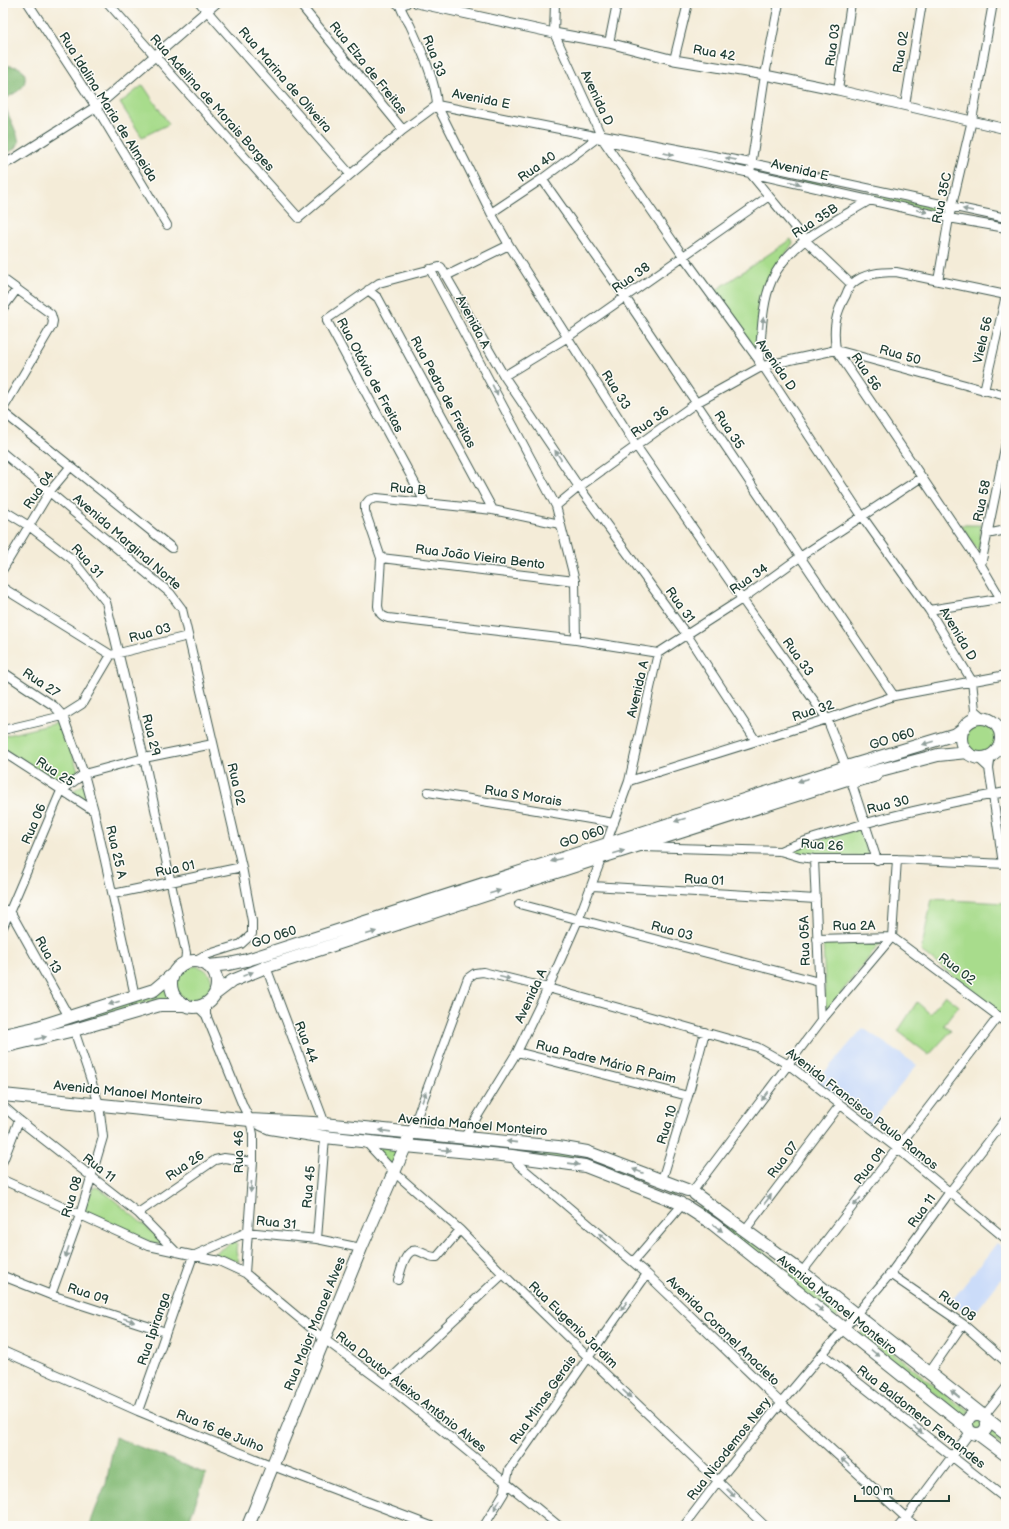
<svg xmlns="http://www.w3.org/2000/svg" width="1009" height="1529" font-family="'Balsamiq Sans',sans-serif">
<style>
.built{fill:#cbdcf9}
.green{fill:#a8dc8c;stroke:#648c60}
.forest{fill:#86bc78;stroke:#527c56}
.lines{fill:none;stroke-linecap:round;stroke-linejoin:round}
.minor-casing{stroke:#3f574d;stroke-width:10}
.tertiary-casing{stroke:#3f574d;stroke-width:11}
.primary-casing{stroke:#3f574d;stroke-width:14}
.minor{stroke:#fff;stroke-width:8}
.tertiary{stroke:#fff;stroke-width:9}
.primary{stroke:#fff;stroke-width:12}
.oneway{fill:#8f9e9a}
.labels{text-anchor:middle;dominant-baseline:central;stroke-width:3;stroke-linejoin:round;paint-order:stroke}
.street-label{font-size:13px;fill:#1f3d34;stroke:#fdfcf7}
</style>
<rect width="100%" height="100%" fill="#fdfcf7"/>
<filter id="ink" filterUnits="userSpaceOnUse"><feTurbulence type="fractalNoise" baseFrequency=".025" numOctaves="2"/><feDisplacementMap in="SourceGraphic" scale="8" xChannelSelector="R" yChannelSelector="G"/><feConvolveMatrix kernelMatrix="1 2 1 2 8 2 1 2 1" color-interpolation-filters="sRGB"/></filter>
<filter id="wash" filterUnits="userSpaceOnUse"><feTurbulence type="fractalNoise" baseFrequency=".012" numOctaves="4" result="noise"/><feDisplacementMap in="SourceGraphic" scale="16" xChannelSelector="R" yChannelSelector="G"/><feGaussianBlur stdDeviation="0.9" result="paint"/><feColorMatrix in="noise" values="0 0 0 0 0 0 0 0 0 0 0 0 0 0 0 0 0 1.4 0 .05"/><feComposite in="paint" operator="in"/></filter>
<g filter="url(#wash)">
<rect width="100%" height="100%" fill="#f4ecd8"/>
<!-- built -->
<path class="built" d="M863 1028 917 1065 870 1123 816 1082Z
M997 1243 1006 1250V1273L971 1318 950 1303Z"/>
<!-- green -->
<path class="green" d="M143 85 169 124 142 137 120 103Z
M759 170 942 208 944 210V214L759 172Z
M956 212 1006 222V225L957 215Z
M791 239 793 243 770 277 759 350 754 351 715 291Z
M961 525H981L979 553Z
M965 738a17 17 0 1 1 34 0a17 17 0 1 1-34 0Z
M61 722 79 773 61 785 3 749V736Z
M84 784 90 806 71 792Z
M860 829 869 857 811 856 787 851 814 841Z
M932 899 1006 903V1018L921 951Z
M882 941 826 1012 823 942Z
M176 984a18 18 0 1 1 36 0a18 18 0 1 1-36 0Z
M170 984 172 996 178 1003 159 1000 140 1004 84 1022 3 1043V1039Z
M945 995 959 1006 944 1025 951 1031 929 1055 898 1031 917 1002 930 1014Z
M323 1128 399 1136 397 1139 322 1134 321 1130Z
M426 1138 569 1152 674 1191 672 1197 659 1187 596 1164 421 1143 423 1140Z
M369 1144 397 1150 393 1168Z
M93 1188 96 1187 102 1190 162 1240 161 1243 156 1244 82 1216V1211Z
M702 1202 817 1293 843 1310 834 1319 696 1210 700 1206Z
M234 1241 237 1243 236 1251 239 1262 213 1254Z
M864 1327C885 1347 908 1364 931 1383 944 1393 956 1405 971 1411L965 1415 963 1420 953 1408 859 1334 863 1331Z
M971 1424a6 6 0 1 1 12 0a6 6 0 1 1-12 0Z
M992 1428 1006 1443V1449L987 1436Z"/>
<!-- forest -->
<path class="forest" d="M3 65 18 67 24 71C29 89 16 91 4 100 6 115 16 127 19 142L16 148 3 156Z
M115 1437 206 1474 187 1526H90L92 1518 106 1484Z"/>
</g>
<g filter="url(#ink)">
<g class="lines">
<defs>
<path id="minor" d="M28 3 96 107 167 225
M108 3 299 218 403 130 437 105
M200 3 350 174
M299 3 403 130
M555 3 554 33 603 140 683 256 763 366 862 516 929 610 972 681 975 710 973 719
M779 3 765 75 750 173 805 240 851 284
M400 5C402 13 406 18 410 25 420 47 436 81 437 105L491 213 509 245 637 447 742 599 827 719 846 767
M609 43 617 3
M674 60 688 3
M838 90 851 3
M437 105 590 135 603 140 949 218 1006 228
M905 105 922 3
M598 134 751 163 1006 218
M542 179 625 297 894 696
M491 213 542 179 597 138
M430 269 556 506 575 581 576 640
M446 276 509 245
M3 279 51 314 53 321 52 326 3 409
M938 281 949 218 972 120 993 3
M368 290 378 298 493 510
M3 308 17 289
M759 362C762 335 761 305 772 280 789 241 836 221 870 200
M504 376 568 337 769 196
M984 391 1006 295
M3 412 172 548
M3 453 170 593 182 609 242 867 252 921V934L241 944 203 956 194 961
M425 502 327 321V319L379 283 439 267H441L446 276 504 376 579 487 687 635 756 741
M556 506 579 487 696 403 763 366 836 350 1006 396
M3 510 29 526 72 559 106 602 144 758 186 953 185 963
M560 524 493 510 377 498 369 500 365 505V511L381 558 378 606C379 613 381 616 388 618L576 640 658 653 742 599 800 557 922 477
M987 534 1006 530
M381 558 575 581
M981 565 1006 443
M3 569 50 491 71 466
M3 588 111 655 188 636
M1001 599 981 565 836 350C833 327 835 315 846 295 847 292 849 287 852 284 863 273 882 272 896 272L1006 295
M929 610 1005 598
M3 672 54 706 63 716 84 774 94 811 135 996
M975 710 983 717
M3 730 63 716 82 704 111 655
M3 752 94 811
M991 755 989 768 1003 864
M977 757 989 768
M850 778 877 860
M629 781 827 719 894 696 1006 675
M853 784 877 777
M61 791 84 774 144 758 213 744
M428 792 614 823
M606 844 629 781 658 653
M642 847 780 851 800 857 814 859H897L1006 864
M780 851C801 841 823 835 846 829 898 813 952 802 1006 792
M814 859 821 1021
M592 886 816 899
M113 894 242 867
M519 904 819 982
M3 909 10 911 69 1017
M3 927 61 791
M892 937 1006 1022
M817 939 892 937
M266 967 325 1124
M206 1004V1015L243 1106 250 1120 253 1134V1162L245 1273
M198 1007 206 1015
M517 1052 688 1096
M3 1106 19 1120 138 1213 176 1252
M411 1133 468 978 475 973 483 972 548 988 757 1047 789 1065 898 1149 1006 1239
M464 1138 517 1052 548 988 579 918 602 857
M365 1141 394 1172 460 1230 503 1274 588 1357 765 1526
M512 1156 519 1165 647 1274 781 1403 915 1526
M3 1161 19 1120
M3 1180 149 1246 219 1261 245 1273 324 1339 385 1384 559 1526
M662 1180 688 1096 705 1032
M692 1192 821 1021 892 937 897 859
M138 1213 215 1160 224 1158 253 1162
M745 1230 840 1105
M317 1239 325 1137
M633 1262 682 1205
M802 1272 999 1016
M890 1274 963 1324 1006 1362
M3 1276 51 1295 166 1332
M398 1280C401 1271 405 1247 418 1251 425 1253 429 1258 437 1257L460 1230
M51 1295 80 1215 103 1137 99 1104 74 1030
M3 1351 138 1411 273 1466 431 1526
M822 1354 1006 1499
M929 1373 963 1324
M385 1384 503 1274
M138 1411 193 1256 247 1232 317 1239 361 1248
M984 1416 1006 1388
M484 1526 504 1493 509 1470 647 1274
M684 1526 718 1481 781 1403 890 1274 949 1193 1006 1119
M899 1526 906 1518 971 1431"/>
<path id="tertiary" d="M397 3 400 5 406 3
M417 3 554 33 609 43 674 60 765 75 838 90 1006 129
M3 164 14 159 96 107 216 3"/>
<path id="primary" d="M961 738a20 20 0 1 1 40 0a20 20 0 1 1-40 0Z
M171 984a23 23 0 1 1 46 0a23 23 0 1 1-46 0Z
M208 966 229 964 247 960 840 769 956 734 964 728
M215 994 232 981 266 967 602 857 850 778 938 755 967 752
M3 1035 35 1028 135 996 154 990 173 974
M3 1047 74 1030 160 1005H185
M3 1095 250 1120 313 1123 558 1147 587 1152 687 1190
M261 1124 270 1128 325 1137 406 1146 512 1156 585 1166 680 1203
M695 1194 802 1272 981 1414
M685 1206 713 1224 968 1428
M967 1424a10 10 0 1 1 20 0a10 10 0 1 1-20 0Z
M987 1419 1006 1434
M978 1434 1006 1455
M248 1526 361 1248 408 1140"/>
</defs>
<!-- minor casing -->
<use href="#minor" class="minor-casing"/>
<!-- tertiary casing -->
<use href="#tertiary" class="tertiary-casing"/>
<!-- primary casing -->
<use href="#primary" class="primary-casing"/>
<!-- minor -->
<use href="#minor" class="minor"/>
<!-- tertiary -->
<use href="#tertiary" class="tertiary"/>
<!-- primary -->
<use href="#primary" class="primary"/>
</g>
<!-- one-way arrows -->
<defs><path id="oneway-solid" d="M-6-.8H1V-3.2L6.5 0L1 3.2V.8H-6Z"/></defs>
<g class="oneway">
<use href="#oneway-solid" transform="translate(668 154) rotate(13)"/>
<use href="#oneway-solid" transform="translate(731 159) rotate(-169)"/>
<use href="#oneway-solid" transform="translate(795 183) rotate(13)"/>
<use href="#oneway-solid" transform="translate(968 210) rotate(-169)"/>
<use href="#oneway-solid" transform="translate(922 211) rotate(13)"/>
<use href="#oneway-solid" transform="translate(763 323) rotate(-85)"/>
<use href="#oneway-solid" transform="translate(495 390) rotate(62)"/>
<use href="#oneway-solid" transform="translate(558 455) rotate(-124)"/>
<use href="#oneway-solid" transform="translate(928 743) rotate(163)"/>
<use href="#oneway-solid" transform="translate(803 780) rotate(162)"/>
<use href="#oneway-solid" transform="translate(680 820) rotate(162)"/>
<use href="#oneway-solid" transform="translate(619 852) rotate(-16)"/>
<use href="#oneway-solid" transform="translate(556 860) rotate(162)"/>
<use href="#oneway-solid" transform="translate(495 892) rotate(-18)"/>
<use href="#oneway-solid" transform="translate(371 933) rotate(-18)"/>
<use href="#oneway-solid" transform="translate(248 974) rotate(-22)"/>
<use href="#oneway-solid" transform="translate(505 978) rotate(14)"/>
<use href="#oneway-solid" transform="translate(114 1003) rotate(162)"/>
<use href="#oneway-solid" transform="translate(41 1038) rotate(-14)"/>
<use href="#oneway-solid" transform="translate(765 1096) rotate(127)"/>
<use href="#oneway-solid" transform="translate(424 1097) rotate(-70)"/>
<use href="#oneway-solid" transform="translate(385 1131) rotate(-172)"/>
<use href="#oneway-solid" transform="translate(512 1142) rotate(-174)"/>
<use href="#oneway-solid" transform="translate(445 1150) rotate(5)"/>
<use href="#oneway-solid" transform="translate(574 1164) rotate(8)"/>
<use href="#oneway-solid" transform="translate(638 1171) rotate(-159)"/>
<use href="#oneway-solid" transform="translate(251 1187) rotate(95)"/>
<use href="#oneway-solid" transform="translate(768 1199) rotate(-53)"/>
<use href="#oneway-solid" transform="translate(857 1202) rotate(128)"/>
<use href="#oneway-solid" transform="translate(718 1228) rotate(38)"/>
<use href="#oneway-solid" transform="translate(603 1237) rotate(-140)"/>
<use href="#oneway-solid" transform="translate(67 1252) rotate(109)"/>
<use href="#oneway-solid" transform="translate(624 1306) rotate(125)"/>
<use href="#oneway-solid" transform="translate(819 1308) rotate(39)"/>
<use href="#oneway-solid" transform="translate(129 1320) rotate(18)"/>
<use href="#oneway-solid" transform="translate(875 1353) rotate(39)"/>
<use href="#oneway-solid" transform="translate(627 1394) rotate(43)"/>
<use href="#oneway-solid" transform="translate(955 1394) rotate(-141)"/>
<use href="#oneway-solid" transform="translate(918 1430) rotate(38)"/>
<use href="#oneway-solid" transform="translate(845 1462) rotate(-138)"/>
<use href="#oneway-solid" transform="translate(731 1493) rotate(44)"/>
<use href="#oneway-solid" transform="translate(497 1505) rotate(121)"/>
</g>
</g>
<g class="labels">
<!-- street labels -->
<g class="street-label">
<text transform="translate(833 45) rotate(-82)">Rua 03</text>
<text transform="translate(901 52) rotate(-81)">Rua 02</text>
<text transform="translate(714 53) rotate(10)">Rua 42</text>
<text transform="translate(434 56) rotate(69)">Rua 33</text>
<text transform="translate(368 68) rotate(51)">Rua Elza de Freitas</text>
<text transform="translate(285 80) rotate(49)">Rua Marina de Oliveira</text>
<text transform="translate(597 98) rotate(65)">Avenida D</text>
<text transform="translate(481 99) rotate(11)">Avenida E</text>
<text transform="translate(212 103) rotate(48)">Rua Adelina de Morais Borges</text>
<text transform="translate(108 107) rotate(58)">Rua Idalina Maria de Almeida</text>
<text transform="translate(537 167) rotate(-35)">Rua 40</text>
<text transform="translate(800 170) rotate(13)">Avenida E</text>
<text transform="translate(942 198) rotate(-78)">Rua 35C</text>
<text transform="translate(815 221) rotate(-33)">Rua 35B</text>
<text transform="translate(631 278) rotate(-35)">Rua 38</text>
<text transform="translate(473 322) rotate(62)">Avenida A</text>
<text transform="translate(983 340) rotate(-77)">Viela 56</text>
<text transform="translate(900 355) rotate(16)">Rua 50</text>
<text transform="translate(776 365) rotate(55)">Avenida D</text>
<text transform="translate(866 372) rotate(56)">Rua 56</text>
<text transform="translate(370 375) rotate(62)">Rua Otávio de Freitas</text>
<text transform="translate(616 390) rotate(58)">Rua 33</text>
<text transform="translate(443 392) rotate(62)">Rua Pedro de Freitas</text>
<text transform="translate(650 422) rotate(-36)">Rua 36</text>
<text transform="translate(729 430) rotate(56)">Rua 35</text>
<text transform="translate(408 489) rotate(5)">Rua B</text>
<text transform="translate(39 490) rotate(-55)">Rua 04</text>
<text transform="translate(982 501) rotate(-78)">Rua 58</text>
<text transform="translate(127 542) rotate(41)">Avenida Marginal Norte</text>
<text transform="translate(480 557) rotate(7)">Rua João Vieira Bento</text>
<text transform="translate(87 561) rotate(48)">Rua 31</text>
<text transform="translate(749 579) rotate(-35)">Rua 34</text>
<text transform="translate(680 605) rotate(54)">Rua 31</text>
<text transform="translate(150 633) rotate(-15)">Rua 03</text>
<text transform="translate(958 634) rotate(59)">Avenida D</text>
<text transform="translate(798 657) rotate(54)">Rua 33</text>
<text transform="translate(41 683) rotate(34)">Rua 27</text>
<text transform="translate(638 689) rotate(-77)">Avenida A</text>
<text transform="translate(813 711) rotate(-18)">Rua 32</text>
<text transform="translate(151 735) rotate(76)">Rua 29</text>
<text transform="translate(892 739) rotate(-17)">GO 060</text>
<text transform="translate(55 772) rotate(33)">Rua 25</text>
<text transform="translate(236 784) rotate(77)">Rua 02</text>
<text transform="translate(523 796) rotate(9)">Rua S Morais</text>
<text transform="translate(888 805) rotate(-14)">Rua 30</text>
<text transform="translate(34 824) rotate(-67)">Rua 06</text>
<text transform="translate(582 837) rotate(-18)">GO 060</text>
<text transform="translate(822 845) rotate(4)">Rua 26</text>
<text transform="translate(116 852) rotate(77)">Rua 25 A</text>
<text transform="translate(175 869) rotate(-12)">Rua 01</text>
<text transform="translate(704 880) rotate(3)">Rua 01</text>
<text transform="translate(854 926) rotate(-1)">Rua 2A</text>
<text transform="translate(672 931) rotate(15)">Rua 03</text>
<text transform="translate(274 937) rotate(-18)">GO 060</text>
<text transform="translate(805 941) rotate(-92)">Rua 05A</text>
<text transform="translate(48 955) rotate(61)">Rua 13</text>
<text transform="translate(957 969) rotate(37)">Rua 02</text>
<text transform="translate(531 996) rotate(-65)">Avenida A</text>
<text transform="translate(306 1042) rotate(69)">Rua 44</text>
<text transform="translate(606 1062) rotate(14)">Rua Padre Mário R Paim</text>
<text transform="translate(128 1093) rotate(6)">Avenida Manoel Monteiro</text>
<text transform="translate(862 1109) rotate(38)">Avenida Francisco Paulo Ramos</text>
<text transform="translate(473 1125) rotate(5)">Avenida Manoel Monteiro</text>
<text transform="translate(667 1125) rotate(-73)">Rua 10</text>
<text transform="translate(239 1152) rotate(-90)">Rua 46</text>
<text transform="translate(783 1160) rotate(-53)">Rua 07</text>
<text transform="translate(185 1166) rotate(-34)">Rua 26</text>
<text transform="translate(870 1166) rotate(-52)">Rua 09</text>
<text transform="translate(99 1168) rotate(38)">Rua 11</text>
<text transform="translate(309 1187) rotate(-85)">Rua 45</text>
<text transform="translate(72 1197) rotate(-73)">Rua 08</text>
<text transform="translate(922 1211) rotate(-54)">Rua 11</text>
<text transform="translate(276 1223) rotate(6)">Rua 31</text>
<text transform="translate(88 1294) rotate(18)">Rua 09</text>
<text transform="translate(837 1305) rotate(39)">Avenida Manoel Monteiro</text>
<text transform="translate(957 1306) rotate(36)">Rua 08</text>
<text transform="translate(315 1324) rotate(-68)">Rua Major Manoel Alves</text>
<text transform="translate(573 1325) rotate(44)">Rua Eugenio Jardim</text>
<text transform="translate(154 1329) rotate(-71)">Rua Ipiranga</text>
<text transform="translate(723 1331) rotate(44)">Avenida Coronel Anacleto</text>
<text transform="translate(411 1392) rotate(38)">Rua Doutor Aleixo Antônio Alves</text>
<text transform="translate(543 1400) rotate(-55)">Rua Minas Gerais</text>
<text transform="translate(921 1417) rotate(38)">Rua Baldomero Fernandes</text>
<text transform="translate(220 1431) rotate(22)">Rua 16 de Julho</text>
<text transform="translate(729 1449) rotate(-52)">Rua Nicodemos Nery</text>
</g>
</g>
<!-- margin -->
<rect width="1009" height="1529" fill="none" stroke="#fdfcf7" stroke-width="16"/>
<!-- scale -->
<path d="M855 1495v6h94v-6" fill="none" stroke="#1f3d34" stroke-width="2"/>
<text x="861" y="1495" font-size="12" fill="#1f3d34" stroke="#fdfcf7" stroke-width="3" paint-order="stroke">100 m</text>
</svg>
